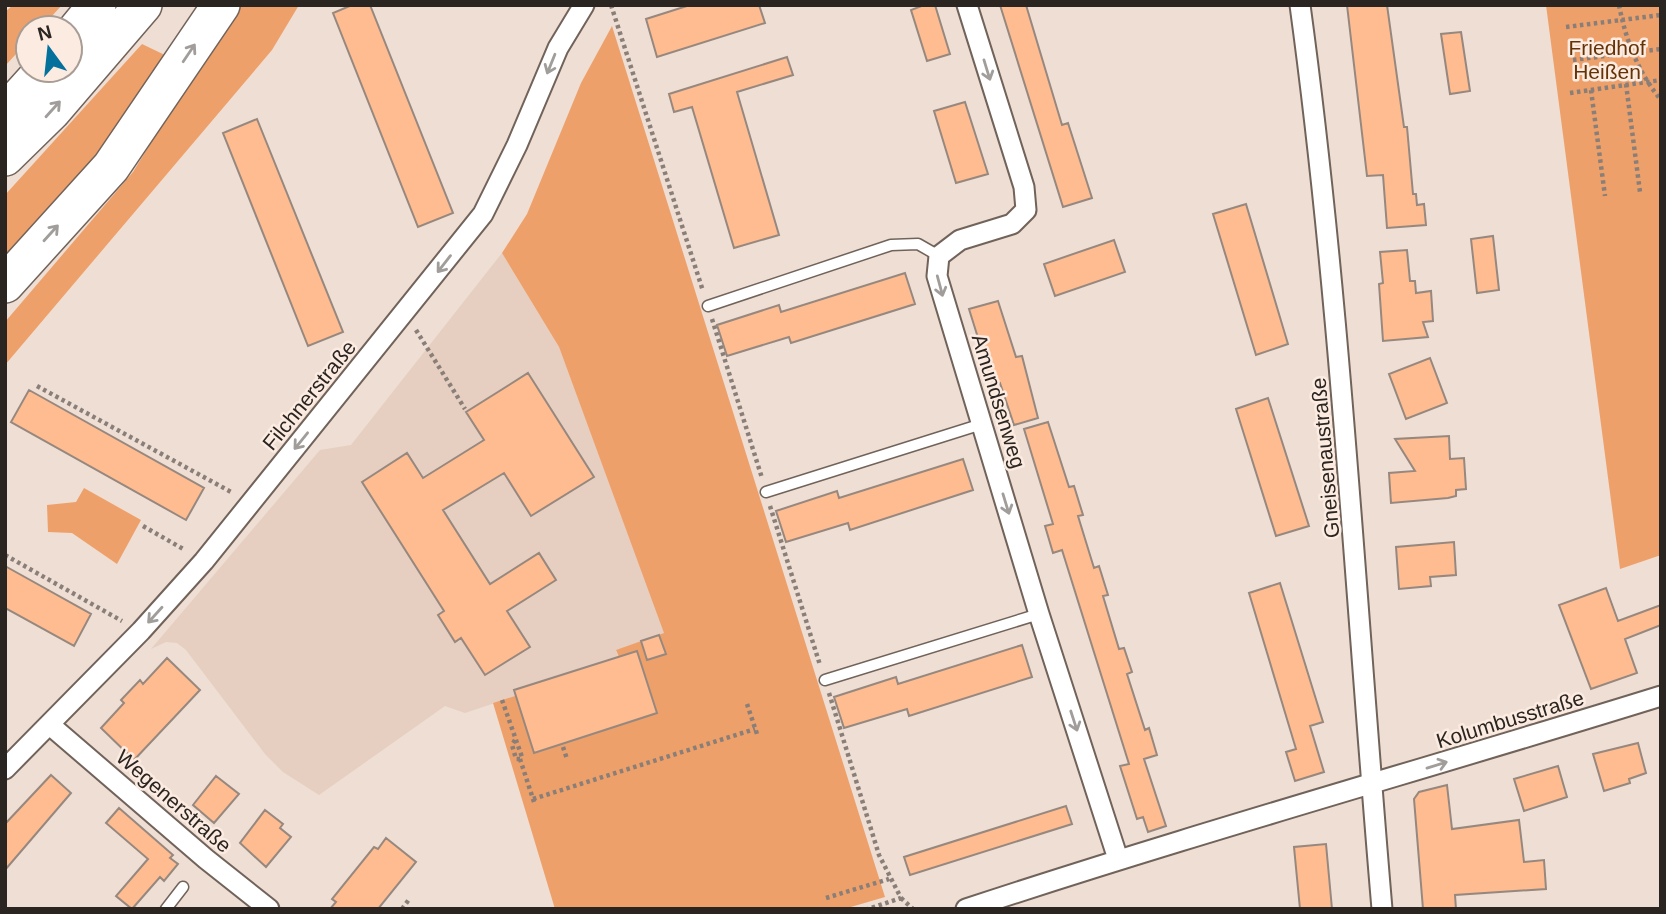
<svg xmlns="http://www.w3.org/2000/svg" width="1666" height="914" font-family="Arial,sans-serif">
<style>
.built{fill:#e6cfc1}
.green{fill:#eea06a}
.building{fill:#febc90;stroke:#97887f;stroke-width:2}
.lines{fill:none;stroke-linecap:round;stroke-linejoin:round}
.service-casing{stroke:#71635a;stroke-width:13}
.minor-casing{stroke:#71635a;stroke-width:23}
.motorway-casing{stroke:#71635a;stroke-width:40}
.path{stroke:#8a7f78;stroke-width:4.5;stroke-dasharray:3.5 3.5;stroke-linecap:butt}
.service{stroke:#fff;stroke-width:10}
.minor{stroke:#fff;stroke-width:19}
.motorway{stroke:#fff;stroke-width:37}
.oneway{stroke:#a09d9b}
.labels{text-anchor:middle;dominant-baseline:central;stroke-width:5;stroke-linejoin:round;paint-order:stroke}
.park-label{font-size:21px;fill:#653205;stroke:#fbebe1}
.street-label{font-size:21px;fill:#2b2521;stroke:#fbebe1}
</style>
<rect width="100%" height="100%" fill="#eeded4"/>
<!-- built -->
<path class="built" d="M502 253 559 347 665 633 616 651 619 658 514 691 516 696 465 713 445 706 319 795 283 772 265 754 186 650 177 643 166 642 151 649 320 450 351 445Z"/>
<!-- green -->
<path class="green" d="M13 5H62L41 28H28V41L5 66V12Z
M236 5H299L272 50 5 365V322L133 172Z
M1546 5H1661V555L1620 569Z
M612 26 885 897 844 909H555L493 703 515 696 514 690 619 657 616 650 664 633 559 347 502 253 527 214 581 83Z
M142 44 169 57 113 144 5 267V195Z
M84 488 141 520 117 564 72 533 48 532 47 505 76 502Z"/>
<!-- building -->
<path class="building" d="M352 5H370L453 213 418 227 333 13Z
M690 5H759L765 23 657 57 646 19Z
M924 5H935L950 54 927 61 911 10Z
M1000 5H1026L1062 125 1068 123 1092 198 1063 207Z
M1347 5H1387L1404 127H1407L1413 194H1416L1417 205 1424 204 1426 225 1387 228 1383 175 1367 176Z
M1461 32 1470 91 1450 94 1441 34Z
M787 57 793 75 737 92 779 235 734 248 692 107 674 112 669 94Z
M965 102 988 174 956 183 934 111Z
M257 119 343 332 308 346 223 133Z
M1246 204 1288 344 1256 355 1213 214Z
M1493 236 1499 290 1477 293 1471 239Z
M1114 240 1125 272 1055 296 1044 264Z
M1407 250 1410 281H1415L1416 293 1431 291 1433 321 1423 322 1428 337 1383 341 1379 284 1383 283 1380 252Z
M905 273 915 304 791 343 789 337 727 356 717 325 779 305 781 312Z
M998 301 1016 357 1022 356 1038 418 1014 425 1000 383 993 386 969 309Z
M1430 358 1447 403 1406 419 1389 374Z
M528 373 594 477 531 516 504 473 443 510 490 584 539 553 556 580 507 611 530 647 485 675 461 638 455 642 438 615 444 611 362 482 407 453 423 478 484 440 466 412Z
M29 390 204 488 186 520 11 422Z
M1268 398 1309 526 1276 536 1236 409Z
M1048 422 1069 487 1074 486 1083 515 1078 516 1094 568 1099 566 1108 595 1103 596 1119 649 1124 648 1132 672 1127 674 1145 730 1149 728 1157 755 1144 759 1166 826 1148 832 1143 817 1137 819 1120 766 1129 764 1062 550 1053 553 1045 526 1053 524 1024 429Z
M1449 436 1450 459 1464 458 1466 489 1456 490V496L1448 498 1391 503 1389 473 1415 471 1395 439Z
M963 459 973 490 850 530 848 523 786 542 776 511 837 491 839 498Z
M1454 542 1456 575 1430 577 1431 586 1399 589 1396 547Z
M5 566 91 614 74 646 5 608Z
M1280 583 1323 722 1310 726 1324 772 1295 781 1286 752 1296 749 1249 593Z
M1606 588 1618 621 1661 605V625L1625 639 1637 673 1591 689 1559 605Z
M659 635 666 654 647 660 641 641Z
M1022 645 1032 677 909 716 907 709 844 728 834 697 896 677 898 684Z
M637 651 657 713 534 753 514 690Z
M167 658 200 690 134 760 101 728 124 703 121 700 140 680 143 684Z
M1638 743 1646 773 1629 779 1630 783 1604 791 1593 754Z
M1558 766 1567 797 1524 811 1514 779Z
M51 775 71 793 5 870V824Z
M216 776 239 794 214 823 193 805Z
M1447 785 1452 829 1519 820 1524 862 1544 860 1546 889 1455 895 1456 909H1423L1414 799 1419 792Z
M1066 806 1072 824 910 875 904 857Z
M119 808 173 855 170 858 178 864 164 881 160 877 132 909 116 896 148 859 106 823Z
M265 810 283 824 280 828 291 837 266 867 240 843Z
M386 838 416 862 378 909H330L336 902 332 899 374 847 378 849Z
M1326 844 1332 909H1300L1294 847Z"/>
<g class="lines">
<defs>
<path id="service" d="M708 306 891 245 918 244 939 256
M766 492 982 424
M825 680 1039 614
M166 909 183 887"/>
<path id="minor" d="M967 5 1024 187 1026 210 1012 224 960 240 939 256 937 276 1039 614 1118 859
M1300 5C1341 305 1356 607 1382 909
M50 725 206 859 269 909
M5 769 141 631 204 561 483 214 517 145 558 48 584 5
M966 909C1196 833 1429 768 1661 696"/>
<path id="motorway" d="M70 38 97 5
M5 113 44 70
M5 157 52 111 143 5
M5 284 111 167 221 5"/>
</defs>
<!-- service casing -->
<use href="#service" class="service-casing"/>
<!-- minor casing -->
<use href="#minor" class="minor-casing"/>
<!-- motorway casing -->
<use href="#motorway" class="motorway-casing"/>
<!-- path -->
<path class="path" d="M611 5 703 291
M1619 5C1626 41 1638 72 1661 100
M1566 27 1661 15
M1573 60 1661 49
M1626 84 1640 192
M1591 90 1605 196
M1570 93 1661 80
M712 319 762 478
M416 330 465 409
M37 386 233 493
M770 506 820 665
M143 526 185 550
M5 555 122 621
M829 693 879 855 901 898 868 909
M502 700 522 757 520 759 534 802
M747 704 757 734
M515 740 512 745 516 759H520
M563 747 567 759
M533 799 755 729
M826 898 889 879
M901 898 913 909
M402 909 410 898"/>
<!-- service -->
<use href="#service" class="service"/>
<!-- minor -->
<use href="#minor" class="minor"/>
<!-- motorway -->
<use href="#motorway" class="motorway"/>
</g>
<!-- one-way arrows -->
<defs><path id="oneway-shaft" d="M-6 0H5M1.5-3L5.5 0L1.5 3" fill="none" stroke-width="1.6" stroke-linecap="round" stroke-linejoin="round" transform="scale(1.75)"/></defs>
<g class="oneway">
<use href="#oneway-shaft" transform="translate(189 53) rotate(-56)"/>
<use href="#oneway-shaft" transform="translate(551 64) rotate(112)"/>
<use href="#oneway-shaft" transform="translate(987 70) rotate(73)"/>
<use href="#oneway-shaft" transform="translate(53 109) rotate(-48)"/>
<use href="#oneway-shaft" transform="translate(51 233) rotate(-48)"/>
<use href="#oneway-shaft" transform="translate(444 264) rotate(128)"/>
<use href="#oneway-shaft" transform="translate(940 286) rotate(75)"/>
<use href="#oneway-shaft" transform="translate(301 441) rotate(129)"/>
<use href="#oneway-shaft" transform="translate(1006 504) rotate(73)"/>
<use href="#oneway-shaft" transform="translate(155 615) rotate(132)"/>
<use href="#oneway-shaft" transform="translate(1074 721) rotate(72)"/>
<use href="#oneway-shaft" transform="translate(1437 765) rotate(-17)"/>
</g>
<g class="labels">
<!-- park labels -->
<g class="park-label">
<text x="1607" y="47">Friedhof<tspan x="1607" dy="24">Heißen</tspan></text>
</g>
<!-- street labels -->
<g class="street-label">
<text transform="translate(309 395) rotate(-51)">Filchnerstraße</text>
<text transform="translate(999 401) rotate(73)">Amundsenweg</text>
<text transform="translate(1325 458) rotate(-95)">Gneisenaustraße</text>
<text transform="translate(1510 719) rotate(-17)">Kolumbusstraße</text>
<text transform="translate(174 801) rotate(41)">Wegenerstraße</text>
</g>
</g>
<!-- border -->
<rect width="1666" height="914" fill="none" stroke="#2b2521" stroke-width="14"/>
<!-- north arrow -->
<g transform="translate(49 49) rotate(345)"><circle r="33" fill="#fbebe1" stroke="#a89c94" stroke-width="2"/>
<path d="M0-5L12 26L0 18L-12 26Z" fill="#03719c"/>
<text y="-10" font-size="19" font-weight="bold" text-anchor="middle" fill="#2b2521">N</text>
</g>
</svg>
